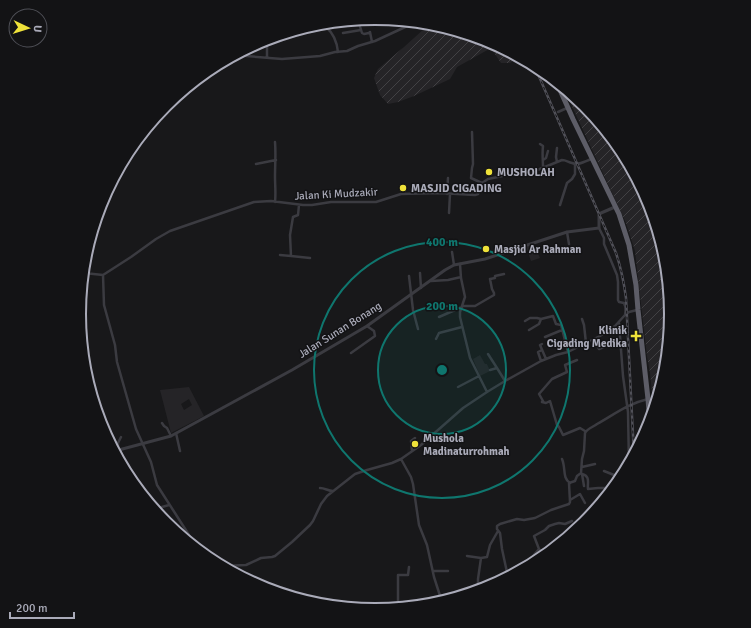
<svg xmlns="http://www.w3.org/2000/svg" width="751" height="628" font-family="Signika,sans-serif">
<style>
.built{fill:#252427;fill-rule:evenodd}
.industrial{fill:url(#industrial-furrows)}
.lines{fill:none;stroke-linecap:round;stroke-linejoin:round}
.minor{stroke:#3b3b41;stroke-width:2.5}
.tertiary{stroke:#3b3b41;stroke-width:3}
.trunk{stroke:#5d5d67;stroke-width:5}
.rail-casing{stroke:#505058;stroke-width:2.5}
.rail{stroke:#131315;stroke-width:1;stroke-dasharray:3;stroke-linecap:butt}
.ring{fill:none;stroke:#0f766e;stroke-width:2}
.poi-dot{fill:#efe23a;stroke:#131315;stroke-width:1.5}
.labels{text-anchor:middle;dominant-baseline:central;stroke-width:3;stroke-linejoin:round;paint-order:stroke}
.poi-label{font-size:11px;font-weight:bold;fill:#aaabb9;stroke:#131315;text-anchor:start}
.street-label{font-size:11px;fill:#aaabb9;stroke:#131315}
.rim{fill:none;stroke:#aaabb9;stroke-width:2}
.centre{fill:#0f766e;stroke:#131315;stroke-width:2}
.ring-label{font-size:12px;text-anchor:middle;font-weight:bold;fill:#0f766e;stroke:#131315;stroke-width:3;stroke-linejoin:round;paint-order:stroke}
</style>
<defs>
<pattern id="industrial-furrows" width="10" height="10" patternUnits="userSpaceOnUse"><rect width="10" height="10" fill="#252427"/><path d="M-1 1l2-2M0 10L10 0M9 11l2-2" fill="none" stroke="#424144"/></pattern>
</defs>
<rect width="100%" height="100%" fill="#18181a"/>
<!-- built -->
<path class="built" d="M534 244 540 258 531 261 526 247Z
M480 355 485 364H487L490 371 480 376 473 359Z
M189 387 204 416 171 433 160 390ZM189 399 192 405 184 410 181 404Z"/>
<!-- industrial -->
<path class="industrial" d="M434 24 489 41 519 57 510 63H501L491 48 457 67 450 79 414 96 398 102 388 104 380 95 374 78 378 69 404 47 424 29Z
M563 87 585 105 622 150 649 201 666 256 671 314 666 372 654 411 650 373 647 356 635 251 626 223Z"/>
<g class="lines">
<!-- minor -->
<path class="minor" d="M358 20 362 33 364 34 369 33 370 32 372 42
M326 27C333 33 337 42 338 52
M343 33 361 30
M267 39V57
M250 47 267 43
M234 55 282 59 320 56 335 52 347 51 358 46 375 41 416 22
M558 112 567 108
M472 132 473 164 472 168 471 178 482 183
M275 142C276 154 275 165 275 177 275 185 276 193 275 202
M540 144 543 146C542 154 543 160 543 168
M543 160 546 158 548 151
M557 162 556 157 557 148
M256 164 276 160
M447 194 448 178
M299 205 298 215 293 217 290 235 291 256 310 258
M560 205 567 183 572 179 575 174V164
M449 213 450 194
M599 228 604 238V244L617 275 618 282V300L619 302 624 303C626 307 626 310 625 315
M567 232 569 244
M452 252 454 265
M280 255 291 256
M460 264 461 278 465 297 460 312V317L470 358 487 392
M84 273 103 275 131 257 156 239 170 231 254 202 271 201 303 205H312L331 202H376L401 194 440 193 475 195 478 194 482 183 488 179 518 173 535 171 562 160C566 160 568 162 572 163 579 166 585 161 592 159
M420 273 421 288
M103 275 104 305 115 345 117 362 136 429 151 462 157 485 198 549
M409 276 413 310 418 329
M431 281 448 280 461 277
M463 306H475L494 295V293L492 289 490 279 495 278V276L504 274
M439 317 462 307
M582 319 584 325 586 343
M525 321 530 318H537L541 319 553 316 556 324 561 325 568 352
M619 323 623 376 628 412 629 465
M529 330 539 324 541 319
M545 337 562 330
M436 339 439 333 462 327
M594 339 599 349 606 346
M542 344 540 345 546 359
M351 353 375 336 374 331 367 326
M488 354 497 368
M577 360 565 365 567 372 552 379 539 394 543 401 542 402 546 403 550 401 557 425 559 427 563 435 580 428 585 431
M541 361 538 352 542 350
M490 370 497 368 505 381
M458 387 479 376
M162 423 164 426 167 428 171 436
M176 433 180 451
M118 450V443L121 437
M412 451 411 441 415 438
M401 459 411 477 413 484 419 525 427 545 434 577 442 602
M562 459C566 468 562 478 570 483
M582 467 595 464
M604 471 614 475 624 474
M582 474C591 476 587 484 588 489L598 488H614
M584 486 582 474 581 473 582 459 584 451 585 433C587 429 593 427 597 424 615 414 627 404 648 399
M320 488C325 488 328 491 333 491
M570 500 580 494 585 503
M157 512 162 507 169 505
M467 556 481 558
M545 556 539 549 534 536 545 530 549 526 555 524 559 523 565 524 572 521
M533 564 531 562 533 556 539 549
M222 566 246 565 261 558 272 557 275 556 292 542 310 525 313 521 321 504 327 496 355 474 367 470 392 463 401 459 421 445 463 408 487 392 505 381 541 361 556 355 568 352 600 336 615 326 625 315 629 312 637 310
M433 571H448
M508 577 502 549 500 533 497 529V526L500 524 517 519 524 520 535 518 551 510 569 504 570 502 569 483 575 481 577 476 581 473
M478 586V579L481 558 487 557 490 545 498 531
M478 591V586L500 582
M451 599 458 597
M425 605 441 602
M332 606H334
M398 608V575H408L409 567
M361 609 398 608"/>
<!-- tertiary -->
<path class="tertiary" d="M115 451 171 436 292 370 367 326 445 270 454 265 485 259 567 232 599 228V215L601 213 615 207"/>
<!-- trunk -->
<path class="trunk" d="M556 81 573 119 619 214 629 245 636 285 638 310 648 399 650 424"/>
<defs>
<path id="rail" d="M534 65 616 253C621 268 624 283 626 298L634 455"/>
</defs>
<!-- rail casing -->
<use href="#rail" class="rail-casing"/>
<!-- rail -->
<use href="#rail" class="rail"/>
</g>
<!-- distance rings -->
<circle cx="442" cy="370" r="64" fill="#0f766e" fill-opacity=".12"/>
<g class="ring">
<circle cx="442" cy="370" r="64"/>
<circle cx="442" cy="370" r="128"/>
</g>
<!-- markers -->
<g class="poi-dot">
<circle cx="489" cy="172" r="4"/>
<circle cx="403" cy="188" r="4"/>
<circle cx="486" cy="249" r="4"/>
<path d="M634 330h4v4h4v4h-4v4h-4v-4h-4v-4h4z"/>
<circle cx="415" cy="444" r="4"/>
</g>
<g class="labels">
<!-- poi labels -->
<g class="poi-label">
<text x="497" y="172">MUSHOLAH</text>
<text x="411" y="188">MASJID CIGADING</text>
<text x="494" y="249">Masjid Ar Rahman</text>
<text x="627" y="330" text-anchor="end">Klinik<tspan x="627" dy="13">Cigading Medika</tspan></text>
<text x="423" y="438">Mushola<tspan x="423" dy="13">Madinaturrohmah</tspan></text>
</g>
<!-- street labels -->
<g class="street-label">
<text transform="translate(336 194) rotate(-3)">Jalan Ki Mudzakir</text>
<text transform="translate(340 330) rotate(-32)">Jalan Sunan Bonang</text>
</g>
</g>
<!-- crop -->
<path d="M0 0H751V628H0ZM86 314a289 289 0 1 1 578 0a289 289 0 1 1-578 0Z" fill="#131315" fill-rule="evenodd"/>
<path class="rim" d="M86 314a289 289 0 1 1 578 0a289 289 0 1 1-578 0Z"/>
<circle cx="442" cy="370" r="6" class="centre"/>
<g class="ring-label">
<text x="442" y="246">400 m</text>
<text x="442" y="310">200 m</text>
</g>
<!-- north arrow -->
<g transform="translate(28 28) rotate(94)"><circle r="19" fill="#131315" stroke="#4f5057"/>
<path d="M0-3L7 15L0 10L-7 15Z" fill="#efe23a"/>
<text y="-6" font-size="11" font-weight="bold" text-anchor="middle" fill="#aaabb9">U</text>
</g>
<!-- scale -->
<path d="M10 612v6h64v-6" fill="none" stroke="#aaabb9" stroke-width="2"/>
<text x="16" y="612" font-size="12" fill="#aaabb9" stroke="#131315" stroke-width="3" paint-order="stroke">200 m</text>
</svg>
